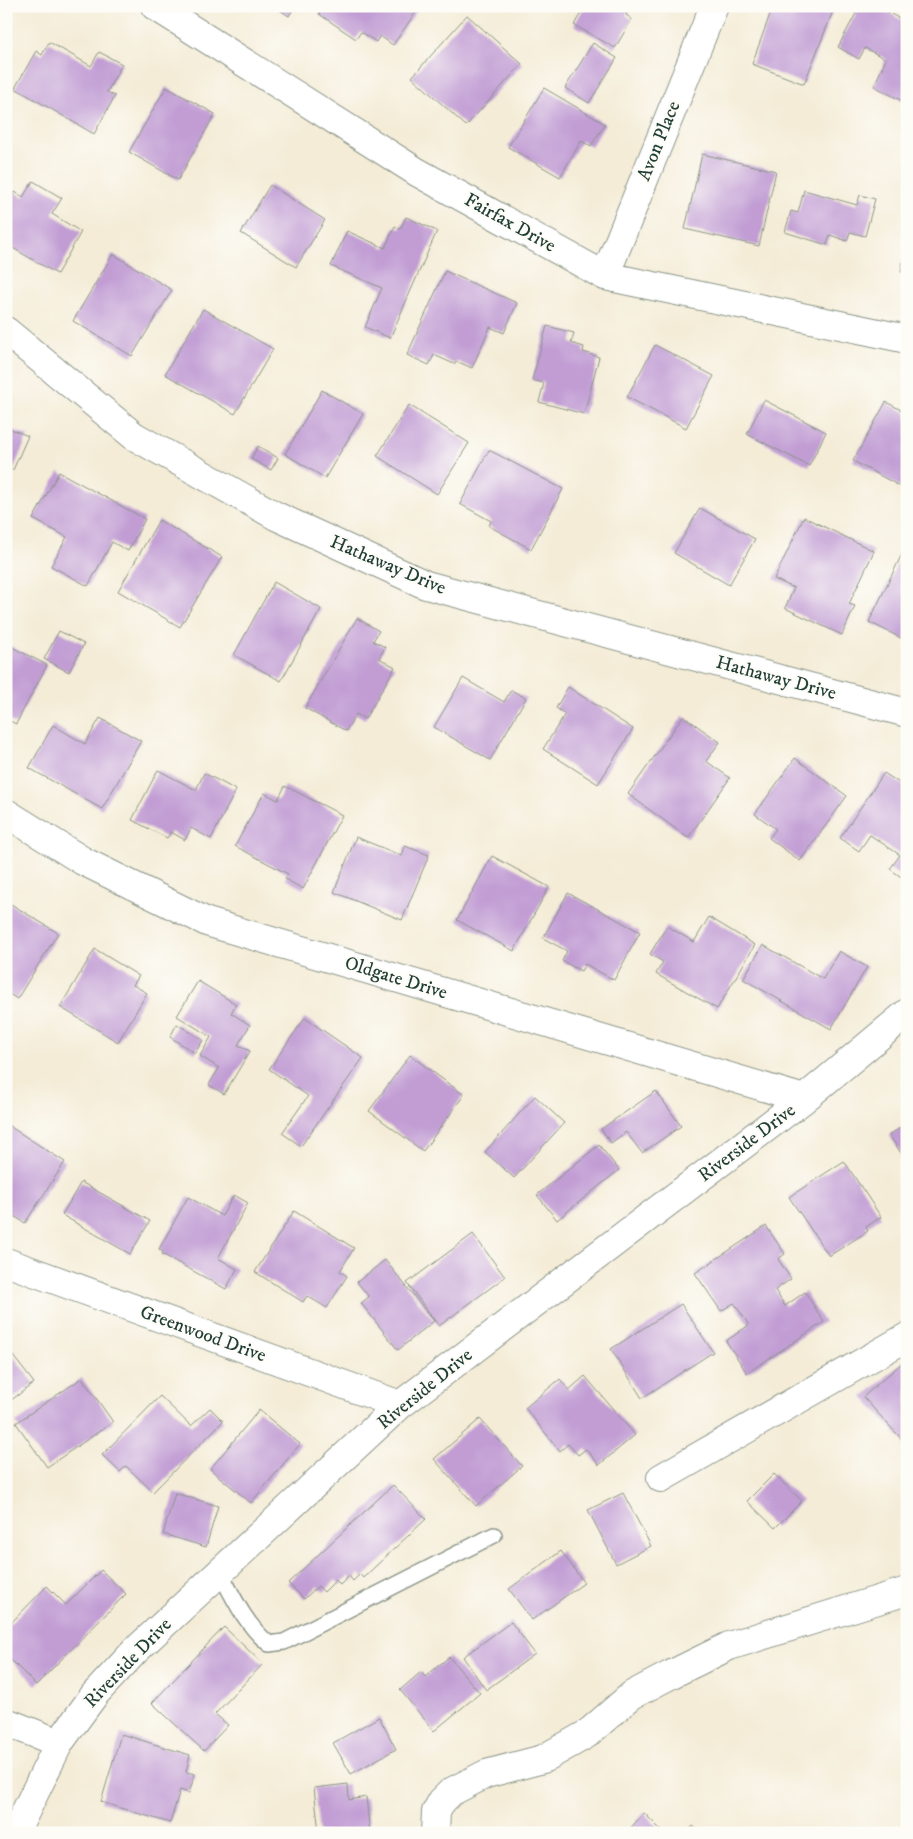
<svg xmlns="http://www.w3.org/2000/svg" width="913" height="1839" font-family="'IM FELL DW Pica',serif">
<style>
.building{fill:#c19dd4}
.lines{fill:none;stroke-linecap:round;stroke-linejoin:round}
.service-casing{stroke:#8a9486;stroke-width:18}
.minor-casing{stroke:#8a9486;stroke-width:30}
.service{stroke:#fff;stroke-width:15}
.minor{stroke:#fff;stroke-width:28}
.labels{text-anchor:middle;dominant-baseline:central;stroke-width:4.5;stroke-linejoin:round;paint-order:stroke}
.street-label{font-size:19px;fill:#1f3d34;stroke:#fdfcf7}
</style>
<rect width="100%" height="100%" fill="#fdfcf7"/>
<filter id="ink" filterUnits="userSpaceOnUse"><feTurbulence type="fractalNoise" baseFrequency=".02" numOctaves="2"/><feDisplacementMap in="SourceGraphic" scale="10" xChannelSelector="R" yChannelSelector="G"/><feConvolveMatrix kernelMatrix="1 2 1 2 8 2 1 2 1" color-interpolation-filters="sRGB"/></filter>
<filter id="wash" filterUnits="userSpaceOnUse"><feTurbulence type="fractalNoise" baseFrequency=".0096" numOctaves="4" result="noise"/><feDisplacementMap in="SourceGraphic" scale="20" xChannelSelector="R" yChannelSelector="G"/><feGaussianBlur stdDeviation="1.12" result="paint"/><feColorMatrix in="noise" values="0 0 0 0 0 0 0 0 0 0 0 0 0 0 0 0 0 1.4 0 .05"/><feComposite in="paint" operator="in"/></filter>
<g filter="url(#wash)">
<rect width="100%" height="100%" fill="#f4ecd7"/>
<g id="blocks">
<!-- building -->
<path class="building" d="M6 6H14L6 17Z
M274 6H295L289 16Z
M325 6H420L393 45 380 36 376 42 361 32 356 39 319 14Z
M585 6H631L626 15 632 19 615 48 574 25Z
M773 6H835L804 84 752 64Z
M860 6H877L907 23 906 103 874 86 886 59 865 48 859 59 838 47Z
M467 15 522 64 466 126 412 77Z
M49 42 91 66 99 52 122 64 107 92 115 96 94 134 15 88 36 51 42 55Z
M593 43 617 58 589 103 565 88Z
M166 87 215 114 178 180 129 152Z
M544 88 605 124 591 146 581 141 560 177 508 147Z
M702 154 776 171 759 246 685 229Z
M33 181 62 198 52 214 81 232 57 274 6 244V206L15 192 23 197Z
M270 185 325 220 296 267 241 233Z
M804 190 857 205 860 195 875 199 865 236 850 232 847 241 830 235 827 245 785 232 791 211 798 213Z
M406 217 437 231 390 338 365 327 382 288 331 266 347 231 385 248 395 226 400 229Z
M906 243H907V273L901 272Z
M113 254 172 290 132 356 73 321Z
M445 271 517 303 504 333 490 327 472 368 456 361 454 364 434 355 429 365 407 355Z
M203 309 273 349 235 414 165 374Z
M547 326 574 333 571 343 584 347 583 352 599 357 584 414 539 402 544 383 532 380Z
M655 345 714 376 686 428 627 397Z
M322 390 363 414 325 478 285 454Z
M764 400 826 432 809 466 747 434Z
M886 402 907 413V490L853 461Z
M409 405 469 443 437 494 377 456Z
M6 427 28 436 13 470 6 468Z
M258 446 278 458 271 470 251 459Z
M489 450 563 489 531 549 489 526 491 521 460 504Z
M59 472 145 519 128 551 112 542 88 586 51 566 67 537 33 519Z
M700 508 755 539 729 585 674 553Z
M804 517 874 551 849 604 855 606 842 635 785 608 794 588 774 579Z
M159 520 222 557 180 627 118 591Z
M902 554 907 556V641L869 622Z
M274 582 321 609 281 681 234 655Z
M357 618 379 631 373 641 385 647 379 658 395 667 365 719 356 714 346 731 305 708Z
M59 631 84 644 69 672 44 659Z
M6 644 47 665 16 724 8 720 6 725Z
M463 678 504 702 511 690 526 698 490 760 434 727Z
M568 687 633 729 598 784 543 749 565 714 556 708Z
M683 716 720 742 706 761 730 778 688 838 628 794Z
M100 718 141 741 102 809 29 768 53 725 85 744Z
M795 758 847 796 800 861 769 838 776 829 755 814Z
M158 770 196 790 204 773 236 790 211 839 191 828 185 840 171 832 167 838 132 820Z
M884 773 907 788V881L890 869 900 855 870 835 859 851 840 838Z
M285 786 342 815 303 889 285 879 288 874 235 846 264 793 278 800Z
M356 837 402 856 405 846 429 855 402 920 334 892Z
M492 856 549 887 514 951 457 920Z
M568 893 640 932 614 980 585 964 581 971 562 961 567 951 543 938Z
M6 901 58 933 17 999 6 992Z
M709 917 755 945 717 1009 656 974 663 962 650 954 667 926 694 942Z
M763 945 823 979 839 951 867 967 831 1029 743 979Z
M95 949 139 976 133 985 147 993 118 1042 60 1007Z
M198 981 236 1004 231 1013 250 1025 238 1045 250 1051 224 1094 209 1085 219 1068 200 1056 211 1037 177 1016Z
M305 1018 363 1058 301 1146 282 1133 308 1096 269 1069Z
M177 1024 203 1040 195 1053 170 1037Z
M410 1055 464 1095 423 1151 369 1111Z
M656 1091 681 1126 642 1153 626 1132 611 1143 601 1129Z
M535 1096 564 1123 514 1178 485 1152Z
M6 1124 65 1162 25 1223 6 1211Z
M907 1124V1162L889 1135Z
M599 1145 619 1170 557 1220 537 1195Z
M844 1161 881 1217 866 1227 868 1231 829 1256 789 1197Z
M81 1182 150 1221 130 1254 62 1215Z
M234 1195 248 1203 218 1258 237 1269 226 1289 162 1254 163 1252 159 1249 188 1197 222 1216Z
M294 1211 354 1248 340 1271 347 1276 327 1308 307 1296 303 1302 255 1272Z
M766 1226 785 1254 778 1259 791 1279 775 1290 785 1306 805 1292 824 1322 747 1373 726 1341 749 1325 734 1303 721 1311 695 1273Z
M473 1234 505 1277 439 1326 407 1283Z
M385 1260 434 1321 398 1350 361 1303 369 1297 357 1282Z
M681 1304 713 1352 642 1398 611 1349Z
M6 1347 34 1383 6 1404Z
M904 1361 907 1364V1445L863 1397Z
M585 1376 635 1435 599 1465 586 1449 578 1455 568 1444 560 1451 525 1408 560 1379 569 1390Z
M82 1378 113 1422 47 1467 16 1423Z
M160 1396 191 1426 210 1408 223 1421 153 1492 126 1466 120 1472 102 1455Z
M259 1410 300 1444 251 1503 210 1469Z
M480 1419 522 1466 476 1506 434 1459Z
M774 1474 802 1501 775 1528 747 1501Z
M393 1485 426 1519 363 1578 360 1574 353 1581 349 1576 340 1585 336 1580 324 1592 318 1586 304 1599 288 1583Z
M175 1493 218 1506 206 1547 163 1534Z
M623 1493 651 1546 616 1564 588 1510Z
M561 1551 584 1583 532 1620 509 1589Z
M101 1570 126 1594 36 1685 6 1655V1628L47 1586 66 1605Z
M511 1622 535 1654 486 1690 463 1657Z
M224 1627 263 1664 215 1714 228 1725 204 1751 152 1703Z
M449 1657 480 1693 434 1731 400 1690 421 1672 425 1677Z
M379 1717 396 1749 351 1774 333 1743Z
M121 1734 190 1755 186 1772 195 1774 189 1793 180 1790 170 1823 101 1802Z
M348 1784 349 1800 366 1797 370 1833H319L314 1788Z
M644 1813 664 1833H626Z
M693 1826 701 1833H686Z"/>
</g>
</g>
<g filter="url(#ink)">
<use href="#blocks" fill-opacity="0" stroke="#8a9486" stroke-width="1"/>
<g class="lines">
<defs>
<path id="service" d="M220 1572C234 1599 246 1625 269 1644L284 1642 494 1535"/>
<path id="minor" d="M155 6 417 172 605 276 907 339
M605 276 714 6
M6 331 134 436 276 516 426 585 907 713
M6 813 83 861 207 922 804 1099
M6 1262 400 1405
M661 1478 907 1337
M6 1722 59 1743
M15 1833 59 1743 95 1694 135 1651 400 1405 804 1099 907 1013
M435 1833 436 1812 442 1801 451 1792 486 1774 543 1759 587 1734 632 1695 670 1675 729 1646 907 1591"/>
</defs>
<!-- service casing -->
<use href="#service" class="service-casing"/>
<!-- minor casing -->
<use href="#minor" class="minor-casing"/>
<!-- service -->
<use href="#service" class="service"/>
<!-- minor -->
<use href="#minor" class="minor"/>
</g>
</g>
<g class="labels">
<!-- street labels -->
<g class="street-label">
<text transform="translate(659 141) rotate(-68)">Avon Place</text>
<text transform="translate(510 223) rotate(29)">Fairfax Drive</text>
<text transform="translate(388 565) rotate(23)">Hathaway Drive</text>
<text transform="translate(776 678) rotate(15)">Hathaway Drive</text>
<text transform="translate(396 978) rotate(17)">Oldgate Drive</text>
<text transform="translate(747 1143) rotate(-37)">Riverside Drive</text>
<text transform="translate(203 1334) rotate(20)">Greenwood Drive</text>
<text transform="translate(425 1389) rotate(-39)">Riverside Drive</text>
<text transform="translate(128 1663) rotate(-46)">Riverside Drive</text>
</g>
</g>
<!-- margin -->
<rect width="913" height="1839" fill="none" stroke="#fdfcf7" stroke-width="25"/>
</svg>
